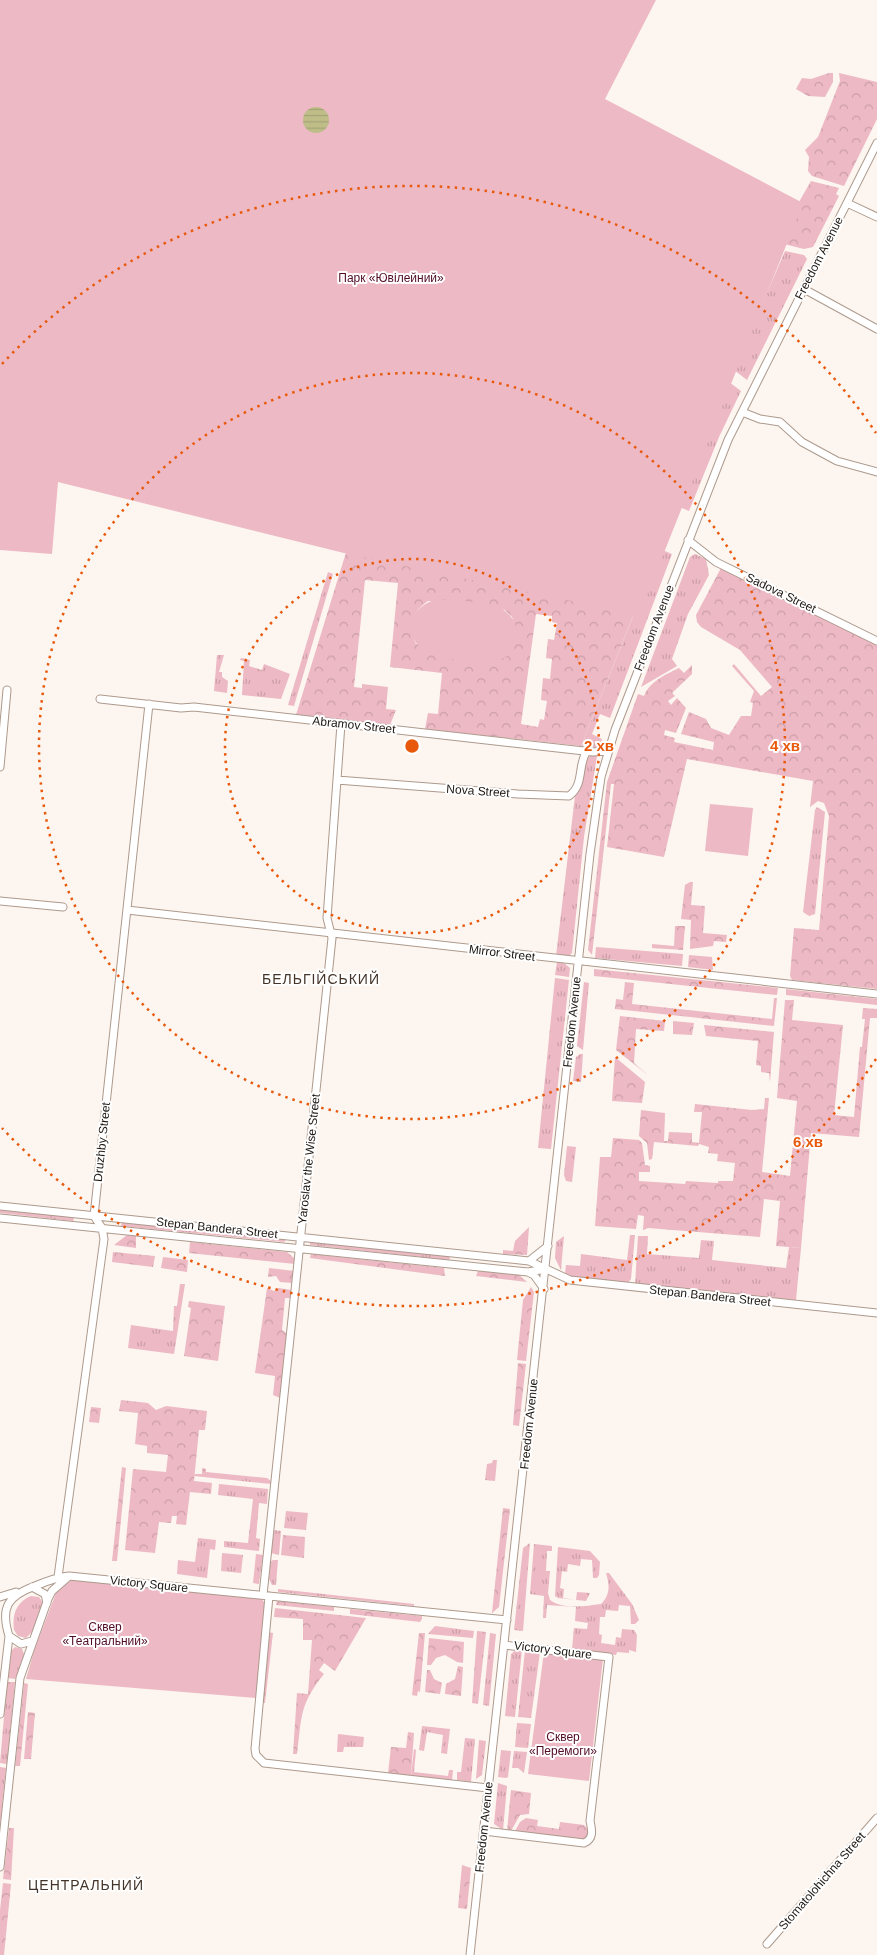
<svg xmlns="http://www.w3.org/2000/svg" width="877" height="1955" font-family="Arial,sans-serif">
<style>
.grass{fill:url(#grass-tufts)}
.forest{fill:url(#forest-crowns);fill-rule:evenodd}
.green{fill:#edb9c4}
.water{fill:url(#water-rules)}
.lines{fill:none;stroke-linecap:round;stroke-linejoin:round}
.minor-casing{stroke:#ad9a8d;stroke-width:9}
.minor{stroke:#fff;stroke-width:7}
.ring{fill:none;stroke:#e8590c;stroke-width:2.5;stroke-dasharray:2.5 5}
.labels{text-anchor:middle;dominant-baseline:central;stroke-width:4;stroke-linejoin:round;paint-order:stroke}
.street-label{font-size:12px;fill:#1e1712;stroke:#fff}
.park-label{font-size:12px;fill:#520d26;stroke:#fff}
.neighbourhood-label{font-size:14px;letter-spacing:1px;fill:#433329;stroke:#fff}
.centre{fill:#e8590c;stroke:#fff;stroke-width:2.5}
.ring-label{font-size:15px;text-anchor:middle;font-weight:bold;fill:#e8590c;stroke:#fff;stroke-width:4;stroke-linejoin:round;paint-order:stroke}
</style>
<defs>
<pattern id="grass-tufts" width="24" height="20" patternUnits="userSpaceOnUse" patternTransform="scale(1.25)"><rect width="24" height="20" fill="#edb9c4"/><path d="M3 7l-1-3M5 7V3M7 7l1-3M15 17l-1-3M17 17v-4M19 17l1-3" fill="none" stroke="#cb9ea7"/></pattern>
<pattern id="forest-crowns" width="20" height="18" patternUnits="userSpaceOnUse" patternTransform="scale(1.25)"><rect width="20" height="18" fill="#edb9c4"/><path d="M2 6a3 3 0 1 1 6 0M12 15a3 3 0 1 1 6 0" fill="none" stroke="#cb9ea7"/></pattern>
<pattern id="water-rules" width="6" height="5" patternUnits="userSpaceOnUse" patternTransform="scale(1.25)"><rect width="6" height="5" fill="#bfbe89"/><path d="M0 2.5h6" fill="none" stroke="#a4a375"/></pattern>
</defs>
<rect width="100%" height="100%" fill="#fdf5ef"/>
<!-- grass -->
<path class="grass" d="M785 251 804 255 807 259 747 380 734 370Z
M729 382 741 391 719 437 689 511 677 506Z
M660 549 672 554 610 718 600 714 592 734 602 739 600 745 596 748 581 746Z
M695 554 706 559 709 575 688 614 672 659 677 666 641 687 690 557Z
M328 572 333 574 294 706 288 705Z
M217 655H224L219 672H222V677L228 681 227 693 214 691Z
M241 658 250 660 249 666 262 670 264 664 290 674 281 699 242 695 244 661 240 660Z
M591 755 597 756 584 837 572 953 569 956H556L575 796C583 785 580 763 591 755Z
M817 807 825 812 815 914 809 916 803 912 815 810Z
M596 947 683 954 682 966 595 958Z
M557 962 564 963 570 968 569 977 555 975Z
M555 978 569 980 551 1149 538 1148Z
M584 982 589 983 583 1050 577 1046Z
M580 1054H583L581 1082 573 1081 576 1057Z
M567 1146 576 1147 572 1182 566 1181 564 1175Z
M0 1210 73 1217 74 1219 73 1221 0 1213Z
M122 1222 286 1239V1240L284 1242 121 1226Z
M630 1235H635L631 1279 627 1284 570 1277 565 1274 566 1265 580 1266 581 1254 627 1260Z
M564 1236 561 1270 555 1258 556 1242Z
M638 1236H648L647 1254 699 1258 701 1240 714 1241 712 1260 786 1268 789 1247 801 1248 796 1300 635 1285Z
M310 1241 449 1256 450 1258 449 1260 310 1245Z
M180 1284H185L174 1354 128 1348 131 1325 173 1331 174 1306H177Z
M493 1460H497L495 1481 485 1480 487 1464 492 1463Z
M202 1468 206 1469V1472L267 1478 271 1481V1484L194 1476 195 1474H202Z
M219 1484 268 1489 267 1504 259 1503 256 1538 260 1539 259 1551 224 1547V1541L248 1543 253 1499 218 1495Z
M286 1511 308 1513 306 1530 284 1528Z
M274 1530 281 1531 279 1555 271 1553Z
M198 1538 216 1540 215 1550 210 1549 207 1578 177 1574 178 1560 195 1562Z
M530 1543 523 1631 514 1630 523 1548Z
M534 1544 552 1546V1551H547L546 1571H550L548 1593 550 1600C564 1610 585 1606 601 1604 610 1595 610 1586 606 1573H609L632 1604 639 1620 635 1624H631L630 1606 619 1605 618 1611 606 1610 605 1617H600L599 1634 602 1635 601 1643 615 1645 616 1637 621 1638 622 1629 634 1630 637 1635 636 1652 629 1650V1653L617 1652 616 1655 572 1649 574 1628 587 1629 588 1623 575 1621 576 1607 547 1605 546 1618H543L544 1596 530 1594Z
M558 1547 590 1551 600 1562 599 1575 597 1578H593L592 1560 581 1559 580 1566 568 1564 567 1572 562 1571 560 1588 564 1589 563 1598 576 1600 577 1592 590 1593 586 1601 558 1598 555 1596Z
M222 1553 243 1555 241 1573 221 1571Z
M256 1554 263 1555 259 1584 253 1583Z
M273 1560H278L276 1585H272L269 1579 270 1562Z
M278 1589 414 1604V1606L278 1592Z
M31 1596 39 1597 43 1603 33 1631 26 1638 18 1636 14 1630C12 1615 16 1602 31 1596Z
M435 1626 474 1631 473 1638 428 1634Z
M477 1631 486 1632 478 1704 472 1703Z
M268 1632 273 1633 265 1703H262Z
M490 1633 496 1634 489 1706 483 1705Z
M15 1647 22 1649 25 1656 15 1679 8 1678 11 1651Z
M517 1649 522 1650 515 1717 505 1716 511 1654Z
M525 1650 540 1652 531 1718 518 1717Z
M7 1682H15L7 1764 0 1763Z
M517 1723 531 1724 528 1748 515 1747Z
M422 1726 450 1729 447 1754 441 1753 443 1735 427 1732 424 1751 419 1750Z
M338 1734 364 1737 363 1747H344L343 1752H337Z
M465 1738 475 1739 471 1782 457 1780V1772H461Z
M479 1740 486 1741 482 1775 476 1779Z
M414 1749 416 1750 414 1772 448 1776 449 1770H453L452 1780 411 1776Z
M501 1750 511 1751 508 1777 506 1778 498 1777Z
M514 1751 527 1752 524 1773 518 1768H512Z
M0 1767 6 1768 0 1827Z
M498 1783 507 1786 503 1830 494 1824Z"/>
<!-- forest -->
<path class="forest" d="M829 73H833V82L825 97 808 96 796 89 802 78 811 79Z
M839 73 877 82V119L844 186 812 176 808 171 809 157 805 150 818 137 840 81Z
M811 181 839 188 836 194 839 196 813 247 804 249 776 242Z
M348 546 651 571 581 746 425 729 428 713 438 714 442 673 390 667 398 583 365 580 354 687 362 688V684L388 687 386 709 396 710 390 725 296 715ZM428 601 505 610 512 617 517 634 416 644C408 626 412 612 428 601ZM536 614 552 616V622L557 623 554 640 548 639 546 658 552 659 550 679 543 678 541 700 547 701 544 720 540 719 538 727 521 724Z
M721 568 877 645V989L792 980 790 976 794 928 819 930 829 816 824 803 818 801 810 807 813 781 687 759 664 857 607 847 614 784H611L592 955 588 950 607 782 638 694 644 696C650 681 665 675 679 668L684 673 692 665V674L672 693 675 696 668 701 671 705 677 698 686 708 676 733 665 730 664 735 675 738 674 742 713 750 714 742 681 734 689 712 706 719 711 728 729 735 741 716H751L753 703 750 702 754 691 732 666 734 664 761 696 772 687 740 650 701 627 697 622 696 615Z
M690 882H693L691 905 705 906 703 933 727 935 726 942 714 941 713 946 690 949 691 920 681 919 685 885Z
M675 926H685L683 950 652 948V944L674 946Z
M689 955 712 957 713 970 688 967Z
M594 969 778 988 777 995 594 976Z
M625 982 634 983 632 1004 772 1019 774 998H777L774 1026 615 1009 616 999 623 1000Z
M786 989 877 999V1005L786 995Z
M785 1000H794L792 1020 843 1025 834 1115 854 1117 860 1047H862L865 1019H862L863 1008 877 1009V1018H870L859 1137 811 1133 801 1248 776 1246 780 1201 764 1199 760 1237 648 1228 643 1230 644 1216 638 1215 636 1229 595 1226 600 1157H611L613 1138 639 1140 642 1143 645 1165 650 1166V1172H639V1181L685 1184 686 1181 718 1183V1181H733L735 1163 717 1161 718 1154 708 1153 709 1147 699 1144 698 1146 654 1142 652 1159 649 1160 647 1143 639 1136 641 1110 665 1113 664 1141H668L669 1132 692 1133V1142L699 1143 702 1112H694L695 1104 752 1110 764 1109 765 1098H769L762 1172 790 1176 797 1101 777 1098Z
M620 1016 665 1021 664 1031 636 1029 634 1063 648 1075 616 1050Z
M673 1021 694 1023 692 1035 673 1034Z
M704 1025 774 1032 770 1082 769 1073 761 1072V1066L756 1065 758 1041 706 1036Z
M615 1057 645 1082 642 1103 612 1101Z
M529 1227 527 1255 503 1254V1250L513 1251 515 1241Z
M127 1235 136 1236V1248L114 1245Z
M190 1242 287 1252 295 1259V1264L189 1253Z
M113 1252 155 1256 153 1267 112 1262Z
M311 1254 444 1268 445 1276 310 1258Z
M163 1257 188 1260 187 1272 161 1268Z
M269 1268 294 1271 292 1283 280 1282 276 1276 268 1277Z
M478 1271 519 1275 527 1282 476 1276Z
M531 1287 534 1292 526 1361 517 1360 523 1300Z
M267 1288 274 1291 279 1288 291 1290 290 1298H285L282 1330 287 1334 280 1398 273 1395 275 1376 255 1373Z
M189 1301 225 1306 218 1361 184 1356 191 1308 188 1307Z
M518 1363 526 1364 519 1426 513 1425Z
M121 1400 148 1403 156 1410 166 1406 207 1411 205 1430H199L194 1481 212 1483 211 1494 190 1492 186 1525 176 1524 177 1516H172L171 1523 159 1522 155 1553 125 1550 133 1469 166 1472 168 1455 147 1453V1446L135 1444 138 1413 119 1411Z
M91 1407 101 1408 99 1423 89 1422Z
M122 1467 126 1468 117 1561H112Z
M503 1508 510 1509 499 1607 492 1613Z
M283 1535 305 1537 304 1558 281 1555Z
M277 1601 334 1607V1611L276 1605Z
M275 1608 366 1618 335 1671 324 1663 319 1670 324 1674C299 1705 302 1716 297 1754H293L297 1693 308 1694 312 1640H303V1619L274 1617Z
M350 1609 422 1616V1619L420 1622 350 1614Z
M419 1633H425L420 1692 418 1691 417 1696 412 1695Z
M429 1638 464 1642 463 1663 457 1662 445 1655 436 1658 431 1665H427Z
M458 1666 463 1667 461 1696 445 1694 446 1684 455 1679Z
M427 1670H430L434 1679 442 1683 440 1694 425 1692Z
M24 1683 28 1684 20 1766H15Z
M28 1712 35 1713 31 1759H24Z
M408 1732 414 1733 411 1776 388 1773 391 1747 406 1748Z
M511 1790 531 1793 529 1814 520 1815 511 1831H507Z
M526 1818 538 1820 537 1826 559 1829 560 1822 584 1825 589 1830 587 1838 583 1840 515 1831 520 1822Z
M9 1828H14L11 1880 3 1879Z
M462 1865 471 1868 467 1909 458 1908Z
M3 1883 11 1884 4 1955H0V1910Z"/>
<!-- green -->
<path class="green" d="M0 0H656L605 99 803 203 638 618 572 601 344 553 58 482 52 554 0 550Z
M438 599C455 601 492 601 505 611 513 617 518 627 517 637 512 677 457 659 431 655 401 640 406 607 438 599Z
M710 804 753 808 748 856 705 851Z
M71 1580 262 1599 266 1605 257 1698 26 1679 35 1648 56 1593Z
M544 1652 603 1659 589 1781 528 1774Z"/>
<!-- water -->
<path class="water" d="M303 120a13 13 0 1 1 26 0a13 13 0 1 1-26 0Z"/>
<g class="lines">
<defs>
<path id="minor" d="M847 203 877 217
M804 289 877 329
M742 412 760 419 780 422 802 442 837 461 877 472
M688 540 716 562 877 641
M100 699 181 708 194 707 593 752 608 751
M0 767 7 690
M337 780 518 794 569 796C585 784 577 765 587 751
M0 901 63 907
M127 910 877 994
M0 1206 529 1261 548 1246
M0 1218 528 1272 546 1269
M529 1261 570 1280 877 1313
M528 1272 534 1275 544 1289
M58 1577 104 1239 102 1228 94 1216 149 704
M32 1587 45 1594 47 1603
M263 1595 332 938 327 918 341 724
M269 1596 255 1749 256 1755 264 1763 488 1788
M0 1597 16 1592
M32 1641 21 1644 9 1636C0 1607 8 1596 35 1586 47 1581 57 1577 69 1576L507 1620
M0 1714 9 1636
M484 1831 584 1843C594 1839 592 1830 590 1821L609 1657 504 1645
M0 1867 20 1678 48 1599 52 1591 68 1577
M767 1944 877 1818
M470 1955 590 854 601 777 615 730 728 440 877 143"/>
</defs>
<!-- minor casing -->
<use href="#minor" class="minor-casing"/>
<!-- minor -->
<use href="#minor" class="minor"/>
</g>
<!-- distance rings -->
<g class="ring">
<circle cx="412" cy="746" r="187"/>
<circle cx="412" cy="746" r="373"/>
<path d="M876 1059A560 560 0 0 1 2 1128M2 364A560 560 0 0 1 876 433"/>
</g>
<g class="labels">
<!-- street labels -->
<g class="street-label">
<text transform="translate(819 258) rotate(-63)">Freedom Avenue</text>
<text transform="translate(781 593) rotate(26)">Sadova Street</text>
<text transform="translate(654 628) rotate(-69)">Freedom Avenue</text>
<text transform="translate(354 725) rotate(6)">Abramov Street</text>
<text transform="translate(478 791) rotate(4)">Nova Street</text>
<text transform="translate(502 953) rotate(7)">Mirror Street</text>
<text transform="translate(572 1022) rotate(-84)">Freedom Avenue</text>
<text transform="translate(102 1142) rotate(-84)">Druzhby Street</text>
<text transform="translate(309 1159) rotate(-84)">Yaroslav the Wise Street</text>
<text transform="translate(217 1228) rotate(6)">Stepan Bandera Street</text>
<text transform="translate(710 1296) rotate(6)">Stepan Bandera Street</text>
<text transform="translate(529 1424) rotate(-84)">Freedom Avenue</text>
<text transform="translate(149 1584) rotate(6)">Victory Square</text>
<text transform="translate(553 1650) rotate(7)">Victory Square</text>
<text transform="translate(484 1827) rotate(-84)">Freedom Avenue</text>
<text transform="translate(822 1881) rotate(-49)">Stomatolohichna Street</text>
</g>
<!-- park labels -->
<g class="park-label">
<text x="391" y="278">Парк «Ювілейний»</text>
<text x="105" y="1627">Сквер<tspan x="105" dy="14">«Театральний»</tspan></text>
<text x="563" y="1737">Сквер<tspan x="563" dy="14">«Перемоги»</tspan></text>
</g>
<!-- neighbourhood labels -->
<g class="neighbourhood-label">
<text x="321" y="979">БЕЛЬГІЙСЬКИЙ</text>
<text x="86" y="1885">ЦЕНТРАЛЬНИЙ</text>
</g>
</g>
<circle cx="412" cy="746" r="8" class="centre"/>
<g class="ring-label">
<text x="599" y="751">2 хв</text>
<text x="785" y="751">4 хв</text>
<text x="808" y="1147">6 хв</text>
</g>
</svg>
